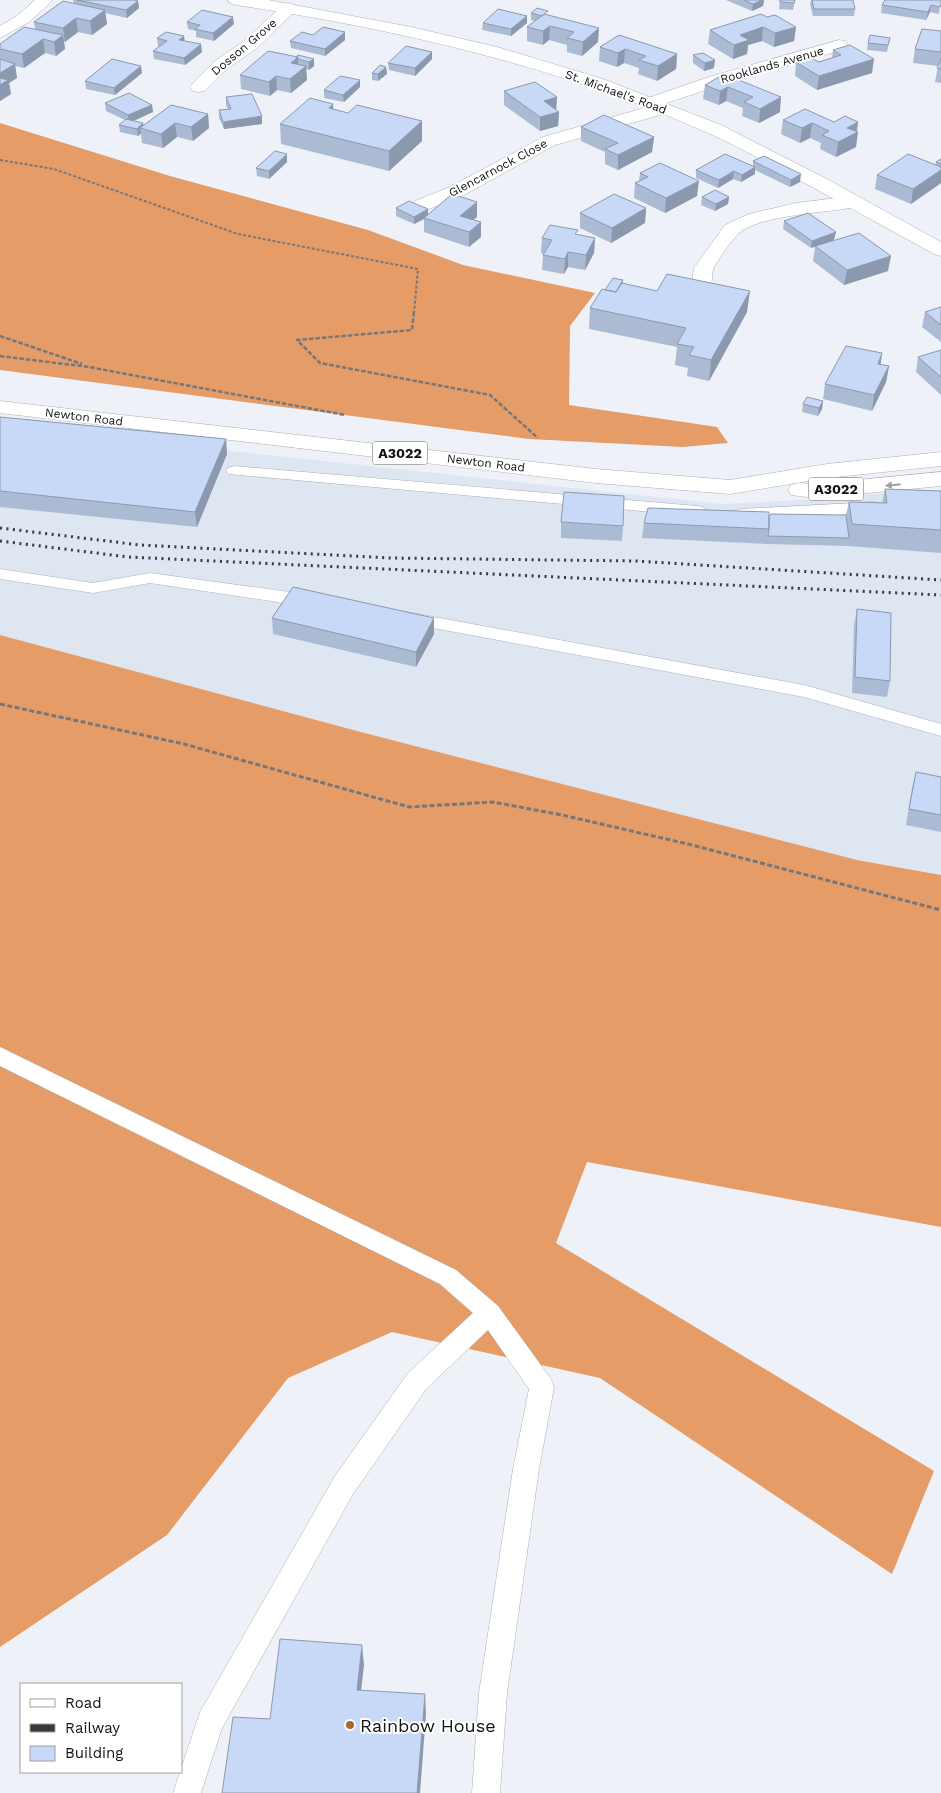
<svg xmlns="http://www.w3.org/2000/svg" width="941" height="1793" font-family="'Work Sans',sans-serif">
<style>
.built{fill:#dee6f2}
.forest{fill:#e69c67}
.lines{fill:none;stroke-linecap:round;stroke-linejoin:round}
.lane-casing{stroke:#acb0b6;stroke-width:1}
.street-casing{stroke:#acb0b6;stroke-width:1}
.secondary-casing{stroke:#acb0b6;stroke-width:1}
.primary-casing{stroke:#acb0b6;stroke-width:1}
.path-far2{stroke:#75777b;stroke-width:2;stroke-dasharray:3 2;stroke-linecap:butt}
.path-far1{stroke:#75777b;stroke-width:2.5;stroke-dasharray:4.5 2;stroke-linecap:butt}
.path{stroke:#75777b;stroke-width:3;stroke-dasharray:5 2.5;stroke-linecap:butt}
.lane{fill:#fff;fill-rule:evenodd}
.street{fill:#fff;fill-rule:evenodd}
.secondary{fill:#fff;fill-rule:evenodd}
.primary{fill:#fff;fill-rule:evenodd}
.rail{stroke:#37393b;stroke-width:3;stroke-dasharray:2 4.5;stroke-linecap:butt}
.wall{fill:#acbbd4}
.shaded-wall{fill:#8c98ad}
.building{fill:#c8d9f7;stroke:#8c98ad}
.oneway{fill:#a0a0a1}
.poi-dot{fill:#a86632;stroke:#fff;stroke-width:2}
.labels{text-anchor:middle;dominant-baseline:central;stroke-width:4;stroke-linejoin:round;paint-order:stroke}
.far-street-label{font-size:12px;fill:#111214;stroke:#fff}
.shield{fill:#fff;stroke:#58595a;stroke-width:1}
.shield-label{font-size:14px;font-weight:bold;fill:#111214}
.near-poi-label{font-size:18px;fill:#111214;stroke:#fff;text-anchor:start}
</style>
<rect width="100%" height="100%" fill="#eef2f8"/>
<!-- built -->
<path class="built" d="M0 426 722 504 819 499 907 491 941 492V875L857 860 357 731 0 635Z"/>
<!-- forest -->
<path class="forest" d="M0 123 170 176 368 230 463 265 595 293 570 326 569 405 717 427 728 443 683 447 529 439 0 370Z
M0 635 357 731 857 860 941 875V1227L587 1162 556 1243 934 1471 892 1574 600 1378 392 1332 288 1378 167 1535 0 1647Z"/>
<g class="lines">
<defs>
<path id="lane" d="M234 466 697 506 703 507 705 511 703 515 697 516 228 474 226 471 228 468Z
M874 502 880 503 882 507 880 511 839 515 741 519 735 518 733 514 735 510 741 509Z
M0 569 93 583 150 573 312 595 318 597 321 601 318 605 312 607 150 583 93 593 0 579Z
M407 612 804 685 941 724V736L804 697 401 622 398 618 401 614Z
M0 1047 456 1270 498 1306 551 1379 554 1387 539 1469 507 1693 500 1793H472L479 1693 513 1469 529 1389 488 1330 426 1389 353 1494 222 1728 201 1793H173L200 1712 335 1476 408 1373 473 1313 440 1284 0 1066Z"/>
<path id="street" d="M35 0H53L29 22 0 38V26L17 16Z
M289 3 295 5 297 8 295 11 256 49 227 69 205 91 199 92 193 91 190 87 193 83 215 61 244 41 283 5Z
M839 40 845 41 847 45 845 49 721 85 664 104 670 109 667 113 555 145 464 195 429 209 422 211 415 209 413 205 415 201 450 187 543 137 644 108 639 104 642 100 709 77Z
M854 196 861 198 863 202 861 206C832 213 756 214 737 235 731 242 716 261 713 270 711 278 713 285 708 292L701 294 694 292 691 288 694 268 725 225 749 214 796 203Z"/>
<path id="secondary" d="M228 0H268L411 27 497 47 603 79 721 125 825 178 941 242V256L934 254C879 224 824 193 769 164 749 153 729 142 708 133 558 66 397 29 236 5L230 3Z"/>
<path id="primary" d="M0 401 596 469 730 480 827 464 941 452V466L827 478 730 494 596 483 0 413Z
M941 472V486L815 498 791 495 788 490 791 485 799 483 815 484Z"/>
</defs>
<!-- lane casing -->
<use href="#lane" class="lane-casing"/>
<!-- street casing -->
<use href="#street" class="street-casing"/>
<!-- secondary casing -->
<use href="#secondary" class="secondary-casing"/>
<!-- primary casing -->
<use href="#primary" class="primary-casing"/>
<!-- path-far2 -->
<path class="path-far2" d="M0 160 54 169 238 234 418 269 414 313"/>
<!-- path-far1 -->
<path class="path-far1" d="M414 312 412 330 297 340 320 363 490 395 538 438
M0 336 82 364
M0 356 89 367 345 415"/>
<!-- path -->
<path class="path" d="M0 704 184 744 409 807 493 802 562 815 688 844 941 910"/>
<!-- lane -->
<use href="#lane" class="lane"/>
<!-- street -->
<use href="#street" class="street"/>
<!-- secondary -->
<use href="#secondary" class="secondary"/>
<!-- primary -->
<use href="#primary" class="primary"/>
<!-- rail -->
<path class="rail" d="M0 528 140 545 391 558 636 561 941 580
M0 541 128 557 941 595"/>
</g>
<!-- wall -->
<path class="wall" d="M73 0H134L138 1 139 8 127 18 105 13 107 24 92 35 78 32 65 42H64L65 49 56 56 45 53 24 68 15 66 17 78 9 83 11 94 0 101V44L35 29 34 22 74 3Z
M726 0H764L763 6 752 11Z
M780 0H795L793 10 779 9Z
M811 0H853L855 9 854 16H813L810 4Z
M941 0 939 14 930 12 926 20 881 13 882 5Z
M531 13 548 15 598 42 582 56 567 52V45L549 40 543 45 527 41V27L535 21 531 20Z
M527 16V23L511 36 482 30 483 23Z
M767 17 796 27 794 41 774 47 762 41 748 45 747 54 733 59 708 44 710 30Z
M187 22 234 24 214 41 196 37V31L188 29Z
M941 31V83L935 82 938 66 913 63 915 49Z
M619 35 677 54 676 69 657 81 638 74 639 68 624 63 617 67 599 61 600 47Z
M157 38 185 41 202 52 185 65 154 59 153 51 160 46H158Z
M890 38 887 52 867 50 868 43Z
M345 40 325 56 291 48 290 41Z
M833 50 872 73 817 90 795 76 796 62H819L832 58Z
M298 55 314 66 309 70 306 69 307 80 291 93 277 90 270 96 241 89 240 75 296 57Z
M693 55 714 68 704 71 693 63Z
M432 59 415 76 389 70 388 63Z
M386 67 387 74 378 81 372 80V73Z
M142 73 115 95 86 89 85 81Z
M724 74 780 112 759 123 742 116 743 108 726 101 719 105 703 99 705 85Z
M360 87 344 102 324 98V90Z
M504 91 557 97 556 110 559 112 558 126 540 131 504 105Z
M226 97 262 124 224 129 219 118V110L228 109 226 105Z
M105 103 152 105 153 112 133 121 143 123 144 126 208 114 209 128 193 141 177 137 163 148 142 143 141 134 138 136 120 132 119 125 125 120 106 111Z
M334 109 348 113 422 121V141L389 171 281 144 280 124Z
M783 120 858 122 856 147 836 157 820 149 821 143 810 138 800 143 781 134Z
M581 127 654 137 652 152 618 170 605 164V152L581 141Z
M941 159V183L911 204 875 189 877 175 935 165 936 162Z
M753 161 800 182 790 187 755 170V174L741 182 733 179 718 188 696 178V170L753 166Z
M287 162 269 179 257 176 256 168Z
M640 173 697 196 665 213 634 198 635 183 639 181Z
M702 197H729L728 204 715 211 701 205Z
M477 202V217L473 220 481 222V237L469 247 424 232V219L414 224 396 216V208L428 209V214Z
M646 208 645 223 611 243 580 228V213Z
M784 221 834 240 826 243 888 271 844 285 813 261 815 247 811 248 783 229Z
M578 235 595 238 594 253 585 270 568 267 564 274 542 270 543 255 544 254 541 253 542 238Z
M623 280V284L747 312 709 381 687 376 688 368 675 365 677 347 589 329 590 308 605 290Z
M941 307V342L922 327 925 312Z
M941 350V395L916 372 918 357Z
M882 353 880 365 889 366 886 382 872 411 823 399 825 384Z
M823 401 822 409 818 416 802 412 803 404Z
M0 417 226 439 227 454 197 527 0 507Z
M885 489 941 491V553L848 546 767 544 642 538 644 523 769 517 846 515 849 502 882 503Z
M561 522 623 526 622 541 561 538Z
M857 609 890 681 887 697 852 693 854 625Z
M272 618 434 634 416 667 273 634Z
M916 772 941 777V832L906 825 912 788Z"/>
<!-- shaded-wall -->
<path class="shaded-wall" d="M762 0H764L763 6 752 11 753 4Z
M138 1 139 8 127 18 126 10Z
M931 5 930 12 926 20 928 12Z
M105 10 107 24 92 35 90 21Z
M527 16V23L511 36V29Z
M233 17 234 24 214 41 213 33Z
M76 18 78 32 65 42 63 28Z
M550 26 549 40 543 45V31Z
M763 27 762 41 748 45 747 54 733 59 734 45 740 35Z
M796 27 794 41 774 47 775 33Z
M599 28 598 42 582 56 583 42Z
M345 32V40L325 56V49Z
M63 35 65 49 56 56 54 42Z
M184 36 185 43 179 40Z
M43 39 45 53 24 68 22 54Z
M201 44 202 52 185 65 184 58Z
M625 49 624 63 617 67 618 53Z
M432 52V59L415 76V68Z
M677 54 676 69 657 81 658 66Z
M298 57V71L291 63Z
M314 59V66L309 70V62Z
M874 59 872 73 817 90 819 76Z
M715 60 714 68 704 71 705 63Z
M15 64 17 78 9 83 11 94 0 101V73Z
M141 66 142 73 115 95 114 88Z
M306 66 307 80 291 93 290 79Z
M386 67 387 74 378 81V74Z
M276 76 277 90 270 96 269 82Z
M360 80V87L344 102 343 95Z
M728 87 726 101 719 105 720 91Z
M557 97 556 111 544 101Z
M781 97 780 112 759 123 760 109Z
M333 104 334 124 329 108Z
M152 105 153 112 129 123 128 115Z
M559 112 558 126 540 131V117Z
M208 114 209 128 193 141 191 127Z
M262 116V124L224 129 223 122Z
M422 121V141L389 171V151Z
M858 122 856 133 858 132 856 147 836 157 838 142 847 128Z
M143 123 144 129 140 128 141 133 138 136 137 129Z
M175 123 177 137 163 148 161 134Z
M812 123 810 138 800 143 802 128Z
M654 137 652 152 618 170V155Z
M287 154V162L269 179V171Z
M755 167V174L741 182 742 175Z
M941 170V183L911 204 913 189Z
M734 171 733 179 718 188 719 180Z
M801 174 800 182 790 187 791 180Z
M699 181 697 196 665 213 666 198Z
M729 197 728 204 715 211 716 204Z
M477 202V217L462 229 460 216Z
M646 208 645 223 611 243 612 228Z
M428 209V216L424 218V219L414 224V217Z
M481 222V237L469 247V232Z
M836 232 834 240 811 248 812 241Z
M595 238 594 253 585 270 586 255Z
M568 252V267L564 274 565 259Z
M891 256 888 271 844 285 847 270Z
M750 291 747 312 709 381 711 360Z
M882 353 880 369 878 364Z
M889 366 886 382 872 411 874 395Z
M823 401 822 409 818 416 819 408Z
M226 439 227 454 197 527 195 512Z
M434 618V634L416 667V652Z
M362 1645 364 1665 359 1709 357 1690Z
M425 1694 426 1714 420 1793H417Z"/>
<!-- building -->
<path class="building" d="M77 0H134L138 1 126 10Z
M744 0H762L753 4Z
M780 0H795L794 3 780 2Z
M812 0H853L855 9H814Z
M885 0H941V4L940 7 931 5 928 12 882 5Z
M63 1 105 10 90 21 76 18 63 28 34 22Z
M537 8 548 11 542 16 531 13Z
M498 9 527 16 511 29 483 23Z
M202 10 233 17 213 33 195 29 200 25 187 22Z
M544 14 599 28 583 42 567 38 574 32 550 26 543 31 527 27Z
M761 14 767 17 775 15 796 27 775 33 763 27 740 35 749 40 734 45 710 30Z
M24 27 63 35 54 42 43 39 22 54 0 49V44Z
M323 27 345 32 325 49 290 41 302 32 313 35Z
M922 29 941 31V52L915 49Z
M166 32 184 36 179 40 201 44 184 58 153 51 167 41 157 38Z
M619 35 677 54 658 66 639 60 646 56 625 49 618 53 600 47Z
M870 35 890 38 888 45 868 43Z
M850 45 874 59 819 76 796 62 811 58 819 62 841 55 833 50Z
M406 46 432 52 415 68 388 63Z
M268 51 298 57 291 63 306 66 290 79 276 76 269 82 240 75Z
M703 53 715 60 705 63 693 55Z
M298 55 314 59 309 62 298 59V57H296Z
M941 58V69L937 68Z
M0 59 15 64 0 73Z
M112 59 141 66 114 88 85 81Z
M380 65 386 67 378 74 372 73Z
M724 74 781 97 760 109 744 102 753 97 728 87 720 91 705 85Z
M340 76 360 80 343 95 324 90Z
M0 78 8 80 0 85Z
M535 82 557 97 544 101 559 112 540 117 504 91Z
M129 93 152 105 128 115 105 103Z
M252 94 262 116 223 122 219 110 231 109 226 97Z
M310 98 333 104 329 108 348 113 357 105 422 121 389 151 280 124Z
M171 105 208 114 191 127 175 123 161 134 140 128Z
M805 109 834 122 845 116 858 122 847 128 858 132 838 142 822 135 829 131 812 123 802 128 783 120Z
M604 115 654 137 618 155 605 149 618 143 581 127Z
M126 119 143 123 137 129 119 125Z
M275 151 287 154 269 171 256 168Z
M725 154 755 167 742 175 734 171 719 180 696 170Z
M908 154 941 167V170L913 189 877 175Z
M764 156 801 174 791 180 753 161Z
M941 159V164L936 162Z
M660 163 699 181 666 198 635 183 648 177 640 173Z
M715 190 729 197 716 204 702 197Z
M452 194 477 202 460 216 481 222 469 232 424 218Z
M614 194 646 208 612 228 580 213Z
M409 201 428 209 414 217 396 208Z
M808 213 836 232 812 241 784 221Z
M550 225 578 230 575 234 595 238 586 255 568 252 565 259 543 255 552 240 542 238Z
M859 233 891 256 847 270 815 246Z
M667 274 750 291 711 360 689 355 694 347 677 344 686 328 590 308 602 289 616 292 622 283 657 291Z
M613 278 623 280 616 292 605 290Z
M941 307V325L925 312Z
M846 346 882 353 878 364 889 366 874 395 825 384Z
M941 350V377L918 357Z
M807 397 823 401 819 408 803 404Z
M0 417 226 439 195 512 0 491Z
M885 489 941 491V530L852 524 849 502 887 503Z
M564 492 624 496 623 526 561 522Z
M648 508 769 512V529L644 523Z
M771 514 846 515 849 538 768 536 769 529V517Z
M293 587 434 618 416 652 272 618Z
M857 609 891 613 890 681 855 677Z
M916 772 941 777V815L909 809Z
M280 1639 362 1645 357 1690 425 1694 417 1793H222L233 1717 270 1719Z"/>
<!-- one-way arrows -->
<defs><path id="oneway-solid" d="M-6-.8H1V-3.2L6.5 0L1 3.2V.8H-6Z" transform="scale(1.25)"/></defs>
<use class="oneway" href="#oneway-solid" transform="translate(893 485) rotate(174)"/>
<!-- markers -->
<circle class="poi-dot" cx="350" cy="1725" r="5"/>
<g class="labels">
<!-- far-street labels -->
<g class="far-street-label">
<text transform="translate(244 47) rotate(-40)">Dosson Grove</text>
<text transform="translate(772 65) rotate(-16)">Rooklands Avenue</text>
<text transform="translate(616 92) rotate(20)">St. Michael's Road</text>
<text transform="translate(498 168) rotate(-28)">Glencarnock Close</text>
<text transform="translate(84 417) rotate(7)">Newton Road</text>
<text transform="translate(486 463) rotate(7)">Newton Road</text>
</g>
<!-- shield labels -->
<g class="shield">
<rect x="372.5" y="441.5" width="55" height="23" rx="4"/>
<rect x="808.5" y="477.5" width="55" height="23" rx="4"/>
</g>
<g class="shield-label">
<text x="400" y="453">A3022</text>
<text x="836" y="489">A3022</text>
</g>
<!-- near-poi labels -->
<g class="near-poi-label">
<text x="360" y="1725">Rainbow House</text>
</g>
</g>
<!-- legend -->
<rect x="20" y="1683" width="162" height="90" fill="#ffffff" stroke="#a0a0a1"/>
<rect x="30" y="1699" width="25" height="8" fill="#ffffff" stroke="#a0a0a1"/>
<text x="65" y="1708" font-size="15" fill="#111214">Road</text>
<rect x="30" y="1724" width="25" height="8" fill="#37393b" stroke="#a0a0a1"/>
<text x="65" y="1733" font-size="15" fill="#111214">Railway</text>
<rect x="30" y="1746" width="25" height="15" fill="#c8d9f7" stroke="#a0a0a1"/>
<text x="65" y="1758" font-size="15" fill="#111214">Building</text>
</svg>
